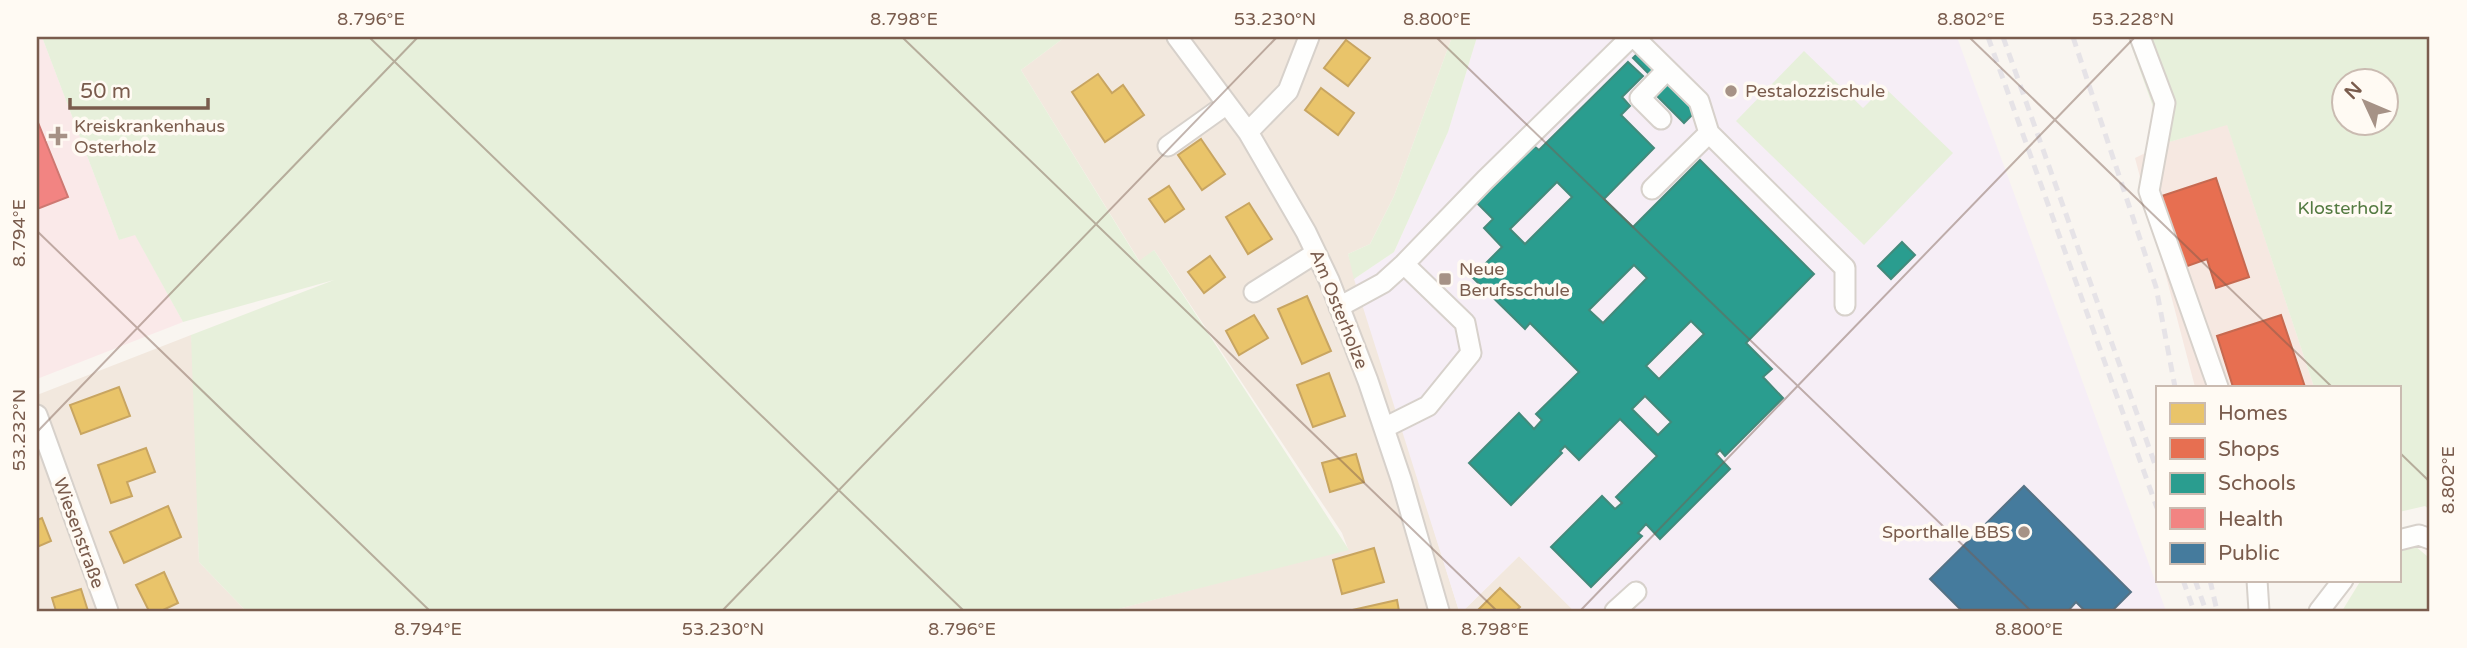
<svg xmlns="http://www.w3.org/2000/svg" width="2467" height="648" font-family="'Varela Round',sans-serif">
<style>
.residential{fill:#f2e8de}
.commercial{fill:#f6e8e1}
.education{fill:#f6eef6}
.medical{fill:#fae9e9}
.green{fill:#e7f0db;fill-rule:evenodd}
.homes{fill:#e9c46a;stroke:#c8a561;stroke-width:2}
.shops{fill:#e76f51;stroke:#c66950;stroke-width:2}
.schools{fill:#2a9d8f;stroke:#428a7b;stroke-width:2;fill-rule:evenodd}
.health{fill:#f28482;stroke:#ce7872;stroke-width:2}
.public{fill:#457b9d;stroke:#557285;stroke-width:2}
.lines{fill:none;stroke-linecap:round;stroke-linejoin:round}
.minor-casing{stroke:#d7d1cb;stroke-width:23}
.minor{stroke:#fefefd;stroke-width:19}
.rail{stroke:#e6e3e7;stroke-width:5;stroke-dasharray:10 7;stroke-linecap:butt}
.ticks{fill:none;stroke:#7a5c4d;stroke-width:2;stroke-opacity:0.45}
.poi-dot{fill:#a69286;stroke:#fffaf3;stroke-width:2.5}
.labels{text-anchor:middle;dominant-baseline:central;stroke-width:7;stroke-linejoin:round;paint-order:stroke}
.poi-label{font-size:18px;fill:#7a5c4d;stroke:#fffaf3;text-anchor:start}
.park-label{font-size:18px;fill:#537a41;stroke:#fffaf3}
.street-label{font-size:18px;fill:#7a5c4d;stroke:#fffaf3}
.neatline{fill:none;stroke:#7a5c4d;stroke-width:2.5}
.ticks-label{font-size:18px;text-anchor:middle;fill:#7a5c4d}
</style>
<rect width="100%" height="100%" fill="#f9f5f0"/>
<!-- residential -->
<path class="residential" d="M1065 37H1452L1394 196 1370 244 1348 254 1459 611H1110L1348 549 1342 533 1154 250 1140 262 1021 70Z
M191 335 194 360 199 562 246 611H37V395Z
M1519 556 1574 611H1463Z"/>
<!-- commercial -->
<path class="commercial" d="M2227 124 2314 387H2195L2135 158 2166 143Z"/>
<!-- education -->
<path class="education" d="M1477 37H1957L2166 611H1574L1519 556 1463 611H1459L1354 279 1394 252 1448 132Z"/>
<!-- medical -->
<path class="medical" d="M37 37H42L119 240 135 234 183 322 37 379Z"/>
<!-- green -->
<path class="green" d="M42 37H1065L1021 70 1139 261 1154 250 1349 550 1110 611H246L199 562 191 335 334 280 183 322 135 235 119 240Z
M1452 37H1477L1448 132 1394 252 1354 279 1348 254 1370 244 1394 196Z
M2128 37H2430V510L2425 506 2399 512V387H2314L2227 125 2166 143ZM2344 80H2386V122H2344Z
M1804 51 1863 108 1884 87 1953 153 1864 245 1736 121Z
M2415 546 2427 556 2430 567 2428 611H2342L2361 580H2399V552Z"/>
<!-- homes -->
<path class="homes" d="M1346 40 1370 58 1348 86 1324 68Z
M1098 74 1112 93 1123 85 1144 115 1105 142 1072 92Z
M1321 88 1354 113 1338 135 1305 110Z
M1201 139 1225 174 1202 190 1178 155Z
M1169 186 1184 209 1165 222 1149 199Z
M1249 203 1272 239 1248 254 1226 217Z
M1210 256 1225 277 1204 293 1188 272Z
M1307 296 1331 351 1302 364 1278 309Z
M1254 315 1268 338 1239 355 1226 331Z
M1329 373 1345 416 1313 427 1297 385Z
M119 387 130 416 81 434 70 405Z
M146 448 155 472 127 482 132 496 111 503 98 465Z
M1356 454 1364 482 1330 492 1322 463Z
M168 506 181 537 124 563 110 532Z
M42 518 51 541 37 547V520Z
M1374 548 1384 582 1342 594 1333 560Z
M164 572 178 603 161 611H149L136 585Z
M1500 588 1520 607 1516 611H1480L1478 610Z
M81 589 88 611H56L52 598Z
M1397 600 1399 611H1348Z"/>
<!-- shops -->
<path class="shops" d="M2216 178 2249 277 2216 288 2207 259 2179 269 2156 198Z
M2281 315 2305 387H2233L2217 336Z"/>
<!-- schools -->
<path class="schools" d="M1639 52 1656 68 1650 75 1633 58Z
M1628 62 1643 76 1622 97 1630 106 1621 115 1654 148 1604 199 1633 227 1700 160 1814 274 1746 343 1772 369 1763 377 1783 398 1725 456 1720 450 1716 454 1730 469 1660 539 1646 524 1638 533 1642 536 1591 587 1551 547 1602 496 1615 509 1622 503 1616 497 1657 456 1620 419 1579 460 1565 446 1560 451 1562 453 1511 505 1469 463 1519 413 1534 429 1542 420 1536 414 1579 372 1530 323 1525 329 1472 277 1502 247 1484 228 1493 219 1477 203 1534 146 1539 150ZM1557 182 1572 197 1525 244 1510 229ZM1634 265 1647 278 1603 323 1589 310ZM1691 321 1704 334 1659 379 1646 366ZM1645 396 1671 422 1658 435 1632 409Z
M1668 80 1697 110 1684 123 1654 93Z
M1902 242 1915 255 1891 279 1878 266Z"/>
<!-- health -->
<path class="health" d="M37 120 68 197 37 209Z"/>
<!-- public -->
<path class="public" d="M2024 486 2131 592 2112 611H2085L2076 602 2068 611H1962L1930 579Z"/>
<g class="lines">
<defs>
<path id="minor" d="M1177 37 1248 132 1306 232 1329 280 1368 381 1401 479 1439 611
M1634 37 1699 101 1709 133 1845 268V305
M2140 37 2165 103 2149 191 2218 387
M1661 119 1640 98 1667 70
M1248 132 1288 91 1309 37
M1168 146 1227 104
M1652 189 1709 133
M1254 292 1316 253
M1339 307 1383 283 1404 264 1485 180 1631 37
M37 415 108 611
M1384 428 1428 406 1471 353 1465 323 1404 264
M2399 540 2419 535 2430 539
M2257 580 2259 611
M1615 611 1636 592
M2319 611 2343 580"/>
</defs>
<!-- minor casing -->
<use href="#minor" class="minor-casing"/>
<!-- minor -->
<use href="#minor" class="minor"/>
<!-- rail -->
<path class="rail" d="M1988 37 2157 508
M2003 37 2157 470
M2073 37 2156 287 2175 387
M2183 580 2194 611
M2195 580 2206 611
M2210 580 2217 611"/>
</g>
<!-- ticks -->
<path class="ticks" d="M369 37 964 611M902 37 1497 611M1436 37 2031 611M1969 37 2332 387M37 231 430 611M37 432 418 37M2399 452 2430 482M722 611 1277 37M1580 611 2135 37"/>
<!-- markers -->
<g class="poi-dot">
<circle cx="1731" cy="91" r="7"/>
<path d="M54.5 125.5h7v7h7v7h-7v7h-7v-7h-7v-7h7z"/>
<rect x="1438" y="272" width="14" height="14" rx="3.5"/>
<circle cx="2024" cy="532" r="7"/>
</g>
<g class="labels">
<!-- poi labels -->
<g class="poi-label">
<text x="1745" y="91">Pestalozzischule</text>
<text x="74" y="126">Kreiskrankenhaus<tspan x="74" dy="21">Osterholz</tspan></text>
<text x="1459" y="269">Neue<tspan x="1459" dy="21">Berufsschule</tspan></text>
<text x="2010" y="532" text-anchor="end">Sporthalle BBS</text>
</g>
<!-- park labels -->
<g class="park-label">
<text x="2345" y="208">Klosterholz</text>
</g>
<!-- street labels -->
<g class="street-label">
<text transform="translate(1339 309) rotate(68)">Am Osterholze</text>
<text transform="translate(79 533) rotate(70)">Wiesenstraße</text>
</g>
</g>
<!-- border -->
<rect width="2467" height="648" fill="none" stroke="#fffaf3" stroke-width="77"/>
<!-- legend -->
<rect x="2156" y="386" width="245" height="196" fill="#fffaf3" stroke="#cabbb1" stroke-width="2"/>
<rect x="2170" y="403" width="35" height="21" fill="#e9c46a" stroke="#cabbb1" stroke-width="2"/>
<text x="2218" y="420" font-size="21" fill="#7a5c4d">Homes</text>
<rect x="2170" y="438" width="35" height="21" fill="#e76f51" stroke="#cabbb1" stroke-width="2"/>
<text x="2218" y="456" font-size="21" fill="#7a5c4d">Shops</text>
<rect x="2170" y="473" width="35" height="21" fill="#2a9d8f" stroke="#cabbb1" stroke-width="2"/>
<text x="2218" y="490" font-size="21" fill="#7a5c4d">Schools</text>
<rect x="2170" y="508" width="35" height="21" fill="#f28482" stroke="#cabbb1" stroke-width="2"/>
<text x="2218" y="526" font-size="21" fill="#7a5c4d">Health</text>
<rect x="2170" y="543" width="35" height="21" fill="#457b9d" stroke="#cabbb1" stroke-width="2"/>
<text x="2218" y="560" font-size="21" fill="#7a5c4d">Public</text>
<!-- north arrow -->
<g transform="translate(2365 102) rotate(314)"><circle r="33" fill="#fffaf3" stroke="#cabbb1" stroke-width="2"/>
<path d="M0-5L12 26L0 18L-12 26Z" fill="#a69286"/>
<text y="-10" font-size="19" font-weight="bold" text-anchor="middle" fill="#7a5c4d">N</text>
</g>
<!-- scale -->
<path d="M70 98v10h138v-10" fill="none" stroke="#7a5c4d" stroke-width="3.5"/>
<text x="80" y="98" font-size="21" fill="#7a5c4d" stroke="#fffaf3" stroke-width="5" paint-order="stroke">50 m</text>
<rect x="38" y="38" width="2390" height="572" class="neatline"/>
<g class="ticks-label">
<text x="371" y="25">8.796°E</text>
<text x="904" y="25">8.798°E</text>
<text x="1275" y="25">53.230°N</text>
<text x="1437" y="25">8.800°E</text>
<text x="1971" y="25">8.802°E</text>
<text x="2133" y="25">53.228°N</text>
<text transform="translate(19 233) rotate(-90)" y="6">8.794°E</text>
<text transform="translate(19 430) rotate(-90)" y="6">53.232°N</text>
<text transform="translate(2448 480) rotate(-90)" y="6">8.802°E</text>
<text x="428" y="635">8.794°E</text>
<text x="723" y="635">53.230°N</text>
<text x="962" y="635">8.796°E</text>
<text x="1495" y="635">8.798°E</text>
<text x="2029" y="635">8.800°E</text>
</g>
</svg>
